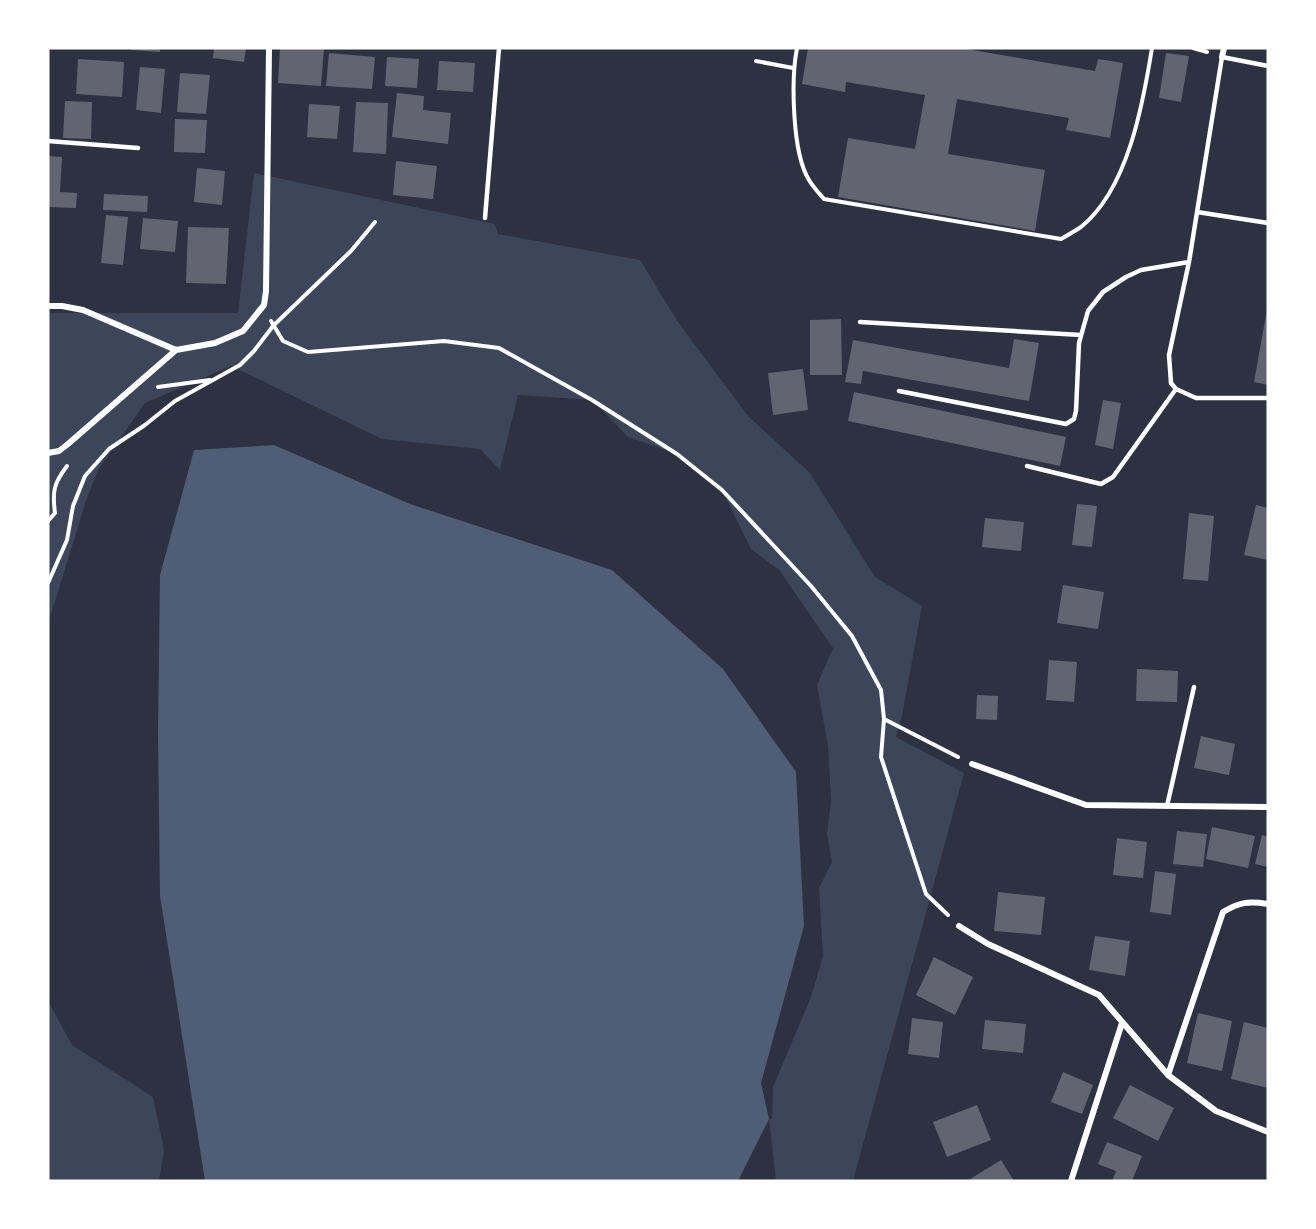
<svg xmlns="http://www.w3.org/2000/svg" width="1316" height="1229" font-family="Montserrat,sans-serif">
<style>
.green{fill:#3c4559}
.water{fill:#4f5d75}
.building{fill:#626471}
.lines{fill:none;stroke-linecap:round;stroke-linejoin:round}
.path{stroke:#fff;stroke-width:4}
.service{stroke:#fff;stroke-width:4.5}
.minor{stroke:#fff;stroke-width:6}
</style>
<rect width="100%" height="100%" fill="#2d3142"/>
<!-- green -->
<path class="green" d="M254 173 495 224 498 234 640 260 678 322 748 416 810 473 875 577 922 606 902 716 896 737 964 773 853 1181H776L769 1119H772L773 1087 811 997 823 956 819 888 832 862 827 834 831 800 828 746 817 685 833 648 779 570 751 549 722 490 678 454 628 437 592 400 518 395 500 470 480 449 382 439 231 366 145 403 98 470 86 501 48 624V313H238Z
M48 1001 72 1045 153 1097 164 1150 159 1181H48Z"/>
<!-- water -->
<path class="water" d="M274 445 410 504 612 570 723 669 796 772 804 926 761 1083 769 1119 738 1181H205L160 896 158 734 160 575 194 450Z"/>
<!-- building -->
<path class="building" d="M131 48H160V52L131 50Z
M214 48H246L244 62 213 58Z
M280 48H324L321 86 278 83Z
M808 48H961L1095 71 1098 59 1123 63 1110 138 1066 130 1069 118 957 99 948 154 1045 170 1035 231 838 197 848 138 915 149 925 95 846 82 845 92 802 84Z
M329 53 375 57 372 89 326 86Z
M1166 53 1189 56 1181 102 1159 98Z
M387 57 419 59 417 88 385 86Z
M78 59 124 62 122 97 76 94Z
M439 61 475 63 473 92 437 90Z
M140 67 165 69 161 113 136 110Z
M180 73 210 75 206 114 177 112Z
M397 93 424 96 423 110 451 113 448 144 392 137Z
M65 101 92 102 91 139 63 138Z
M356 102 388 103 386 154 353 152Z
M309 104 340 106 337 139 307 137Z
M175 119 207 120 205 153 174 152Z
M48 156 62 157 60 192 77 193 76 208 48 207Z
M396 161 437 166 433 199 393 195Z
M197 168 225 171 222 205 194 202Z
M104 194 148 196 147 212 103 210Z
M106 215 128 217 123 265 101 263Z
M143 218 178 221 175 252 140 249Z
M188 227 229 228 226 284 186 283Z
M1267 309H1268V385L1254 382Z
M841 319 842 375H810V320Z
M1014 339 1039 343 1029 401 863 371 861 384 845 382 853 340 1009 368Z
M803 369 808 410 773 415 768 373Z
M854 392 1066 437 1060 466 848 421Z
M1103 400 1121 403 1113 449 1095 445Z
M1077 504 1097 506 1092 547 1072 545Z
M1256 505 1268 508V560L1244 555Z
M1189 513 1214 516 1208 581 1183 579Z
M985 518 1024 522 1021 551 982 547Z
M1063 585 1104 592 1098 629 1057 623Z
M1049 660 1077 662 1074 702 1046 700Z
M1137 669 1178 671 1177 702 1136 701Z
M977 695 998 696 997 720 976 719Z
M1201 736 1235 744 1229 775 1194 768Z
M1212 827 1255 836 1248 868 1206 859Z
M1177 831 1207 834 1203 867 1173 864Z
M1262 835 1268 837V867L1255 864Z
M1117 838 1147 842 1143 878 1113 875Z
M1155 871 1176 874 1171 915 1150 912Z
M998 892 1045 897 1041 935 994 931Z
M1095 936 1130 941 1125 976 1089 970Z
M934 957 973 977 955 1015 916 995Z
M1198 1013 1232 1021 1222 1071 1187 1063Z
M912 1018 943 1022 939 1058 908 1054Z
M985 1020 1026 1024 1023 1053 982 1049Z
M1244 1022 1268 1028V1088L1231 1079Z
M1063 1072 1093 1085 1082 1114 1051 1102Z
M1130 1085 1174 1108 1158 1141 1113 1118Z
M977 1105 991 1140 947 1157 933 1122Z
M1107 1142 1142 1156 1132 1181H1112L1116 1171 1098 1164Z
M1001 1160 1014 1181H967Z"/>
<g class="lines">
<!-- path -->
<path class="path" d="M797 48C791 79 792 153 809 180 813 187 819 193 824 199L1061 239C1068 235 1075 231 1081 227 1128 189 1143 104 1152 48
M1193 48 1207 52
M756 61 793 68
M271 321 283 341 308 352 444 341 499 348 592 400 677 454 722 490 811 586 852 636 881 690 884 719 881 757 926 894 948 915
M158 387 210 380
M48 521 55 513C52 491 54 483 67 466
M48 583 67 540 73 506 85 476 109 449 145 425 175 401 240 365 254 351 273 326 351 251 375 222
M884 719 958 757"/>
<!-- service -->
<path class="service" d="M48 141 138 148
M1197 212 1268 223
M485 218 499 48
M1189 262 1169 355 1171 383 1176 389 1196 398H1268
M860 322 1081 335
M899 391 1066 424 1074 419 1076 411 1079 343 1088 311 1103 292 1126 277 1141 270 1189 262 1222 57 1268 66
M1027 466 1101 484 1113 477 1176 389
M1167 806 1194 687"/>
<!-- minor -->
<path class="minor" d="M1222 57 1224 48
M48 306H62L83 310 176 350 215 343 243 331 264 305 266 291 269 48
M48 453 59 451 68 444 176 350
M972 764 1086 805 1268 807
M959 926 988 944 1099 995 1168 1075 1216 1111 1268 1132
M1168 1075 1223 912C1240 902 1248 901 1268 904
M1071 1181 1122 1023"/>
</g>
<!-- border -->
<rect width="1316" height="1229" fill="none" stroke="#ffffff" stroke-width="99"/>
</svg>
